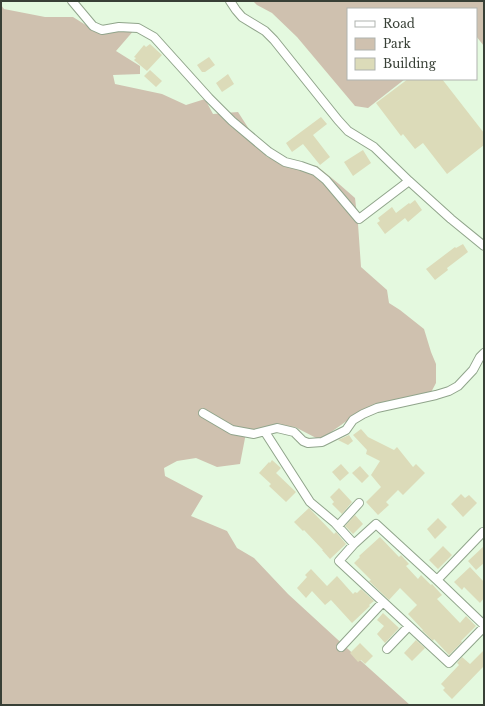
<svg xmlns="http://www.w3.org/2000/svg" width="485" height="706" font-family="'Libre Baskerville',serif">
<style>
.green{fill:#cfc1af}
.building{fill:#dcdbb9}
.lines{fill:none;stroke-linecap:round;stroke-linejoin:round}
.street-casing{stroke:#90a48b;stroke-width:10}
.street{stroke:#fff;stroke-width:8}
</style>
<rect width="100%" height="100%" fill="#e4f9df"/>
<!-- green -->
<path class="green" d="M253 1H484V46L476 36V9H348V79H405L368 108 355 106 297 37 272 13 257 5Z
M1 5 4 9 45 17H73L89 27 135 29 116 51 140 66V74L113 75 115 84 162 94 186 105 205 99 213 114 238 112 267 157 317 166 339 184 355 198 358 224 361 267 387 290 389 303 400 310 424 329 431 352 436 364V383L428 398 375 405 348 420 320 440 295 427 271 426 246 433 240 464 217 467 196 458 177 461 164 468 165 476 203 496 191 516 227 531 237 548 254 558 288 594 361 661 410 705H1Z"/>
<!-- building -->
<path class="building" d="M150 44 162 55 147 71 134 60 136 58 134 57 144 45 146 47Z
M209 57 215 65 205 72H202L197 65Z
M150 70 162 81 156 87 144 76Z
M228 74 234 84 222 92 216 83Z
M408 79H442L484 133V145L447 174 423 143 415 149 403 134 401 136 376 103Z
M321 117 327 124 313 135 330 157 320 165 303 144 292 152 286 143Z
M363 150 371 163 353 176 344 162Z
M415 200 422 210 408 222 405 218 385 234 377 223 380 221 378 218 392 207 396 213 409 203 410 204Z
M463 244 468 252 447 268 448 270 435 280 426 269 455 247 456 248Z
M361 429 368 437 394 450 397 447 413 467 416 464 425 473 403 495 398 490 386 502 389 505 378 515 366 502 381 487 371 475 380 461 366 454 367 450 353 435Z
M349 435 353 441 348 445 338 440Z
M272 460 281 468 276 473 296 492 286 502 269 486 271 484 259 473 269 462 270 463Z
M341 464 349 473 340 481 332 472Z
M360 466 369 476 362 483 352 473Z
M339 488 352 502 342 514 332 504 334 502 330 497Z
M461 494 465 498 469 495 477 503 463 517 451 504Z
M309 508 334 534 336 532 346 544 330 559 322 550H323L304 530 303 531 294 522Z
M355 515 363 524 353 534 345 526Z
M438 518 447 527 435 539 427 529Z
M380 537 399 557 401 555 409 564 406 566 418 579 421 575 431 585 432 584 442 595 437 599 460 623 466 616 476 626 461 641 462 642 449 655 434 639 433 641 422 630H423L408 614 417 605 400 588 389 600 369 581 371 580 354 563 360 557 359 556Z
M443 546 452 555 438 569 429 560Z
M484 546V563L476 570 468 561Z
M470 567 484 582V598L480 603 464 587 462 590 454 582Z
M311 569 327 586 337 576 353 594 355 592 357 593 361 589 374 601 369 605 370 606 352 623 331 600 325 605 312 591 306 598 297 588 307 577 305 575Z
M383 613 399 628 385 643 377 634 384 626 377 620Z
M416 640 425 648 412 661 404 653Z
M360 643 373 656 365 664 361 660 358 662 350 653Z
M484 650V666L452 699 443 690 445 688 441 684 458 666 459 665 457 663 462 657 470 664Z"/>
<g class="lines">
<defs>
<path id="street" d="M72 1 93 26 102 30 119 27 138 28 154 37 209 98 232 121 269 152 285 162 301 166 315 171 326 180 359 219 409 181
M230 1 236 10 242 17 265 31 274 40 338 120 348 131 374 147 409 181 451 219 484 246
M203 413 232 430 254 434 277 428 294 432 303 441 308 443 322 442 346 430 353 420 363 414 377 408 436 395 449 391 458 386 473 370 480 357 484 353
M265 432 310 502 335 523 354 544 376 524 437 580 484 625
M338 526 359 503
M354 544 339 561 449 663 484 627
M437 580 483 532
M341 647 383 602
M387 649 409 626"/>
</defs>
<!-- street casing -->
<use href="#street" class="street-casing"/>
<!-- street -->
<use href="#street" class="street"/>
</g>
<!-- border -->
<rect width="485" height="706" fill="none" stroke="#384036" stroke-width="4"/>
<!-- legend -->
<rect x="347" y="8" width="130" height="72" fill="#ffffff" stroke="#afb3af"/>
<rect x="355" y="21" width="20" height="6" fill="#ffffff" stroke="#afb3af"/>
<text x="383" y="28" font-size="12" fill="#384036">Road</text>
<rect x="355" y="38" width="20" height="12" fill="#cfc1af" stroke="#afb3af"/>
<text x="383" y="48" font-size="12" fill="#384036">Park</text>
<rect x="355" y="58" width="20" height="12" fill="#dcdbb9" stroke="#afb3af"/>
<text x="383" y="68" font-size="12" fill="#384036">Building</text>
</svg>
